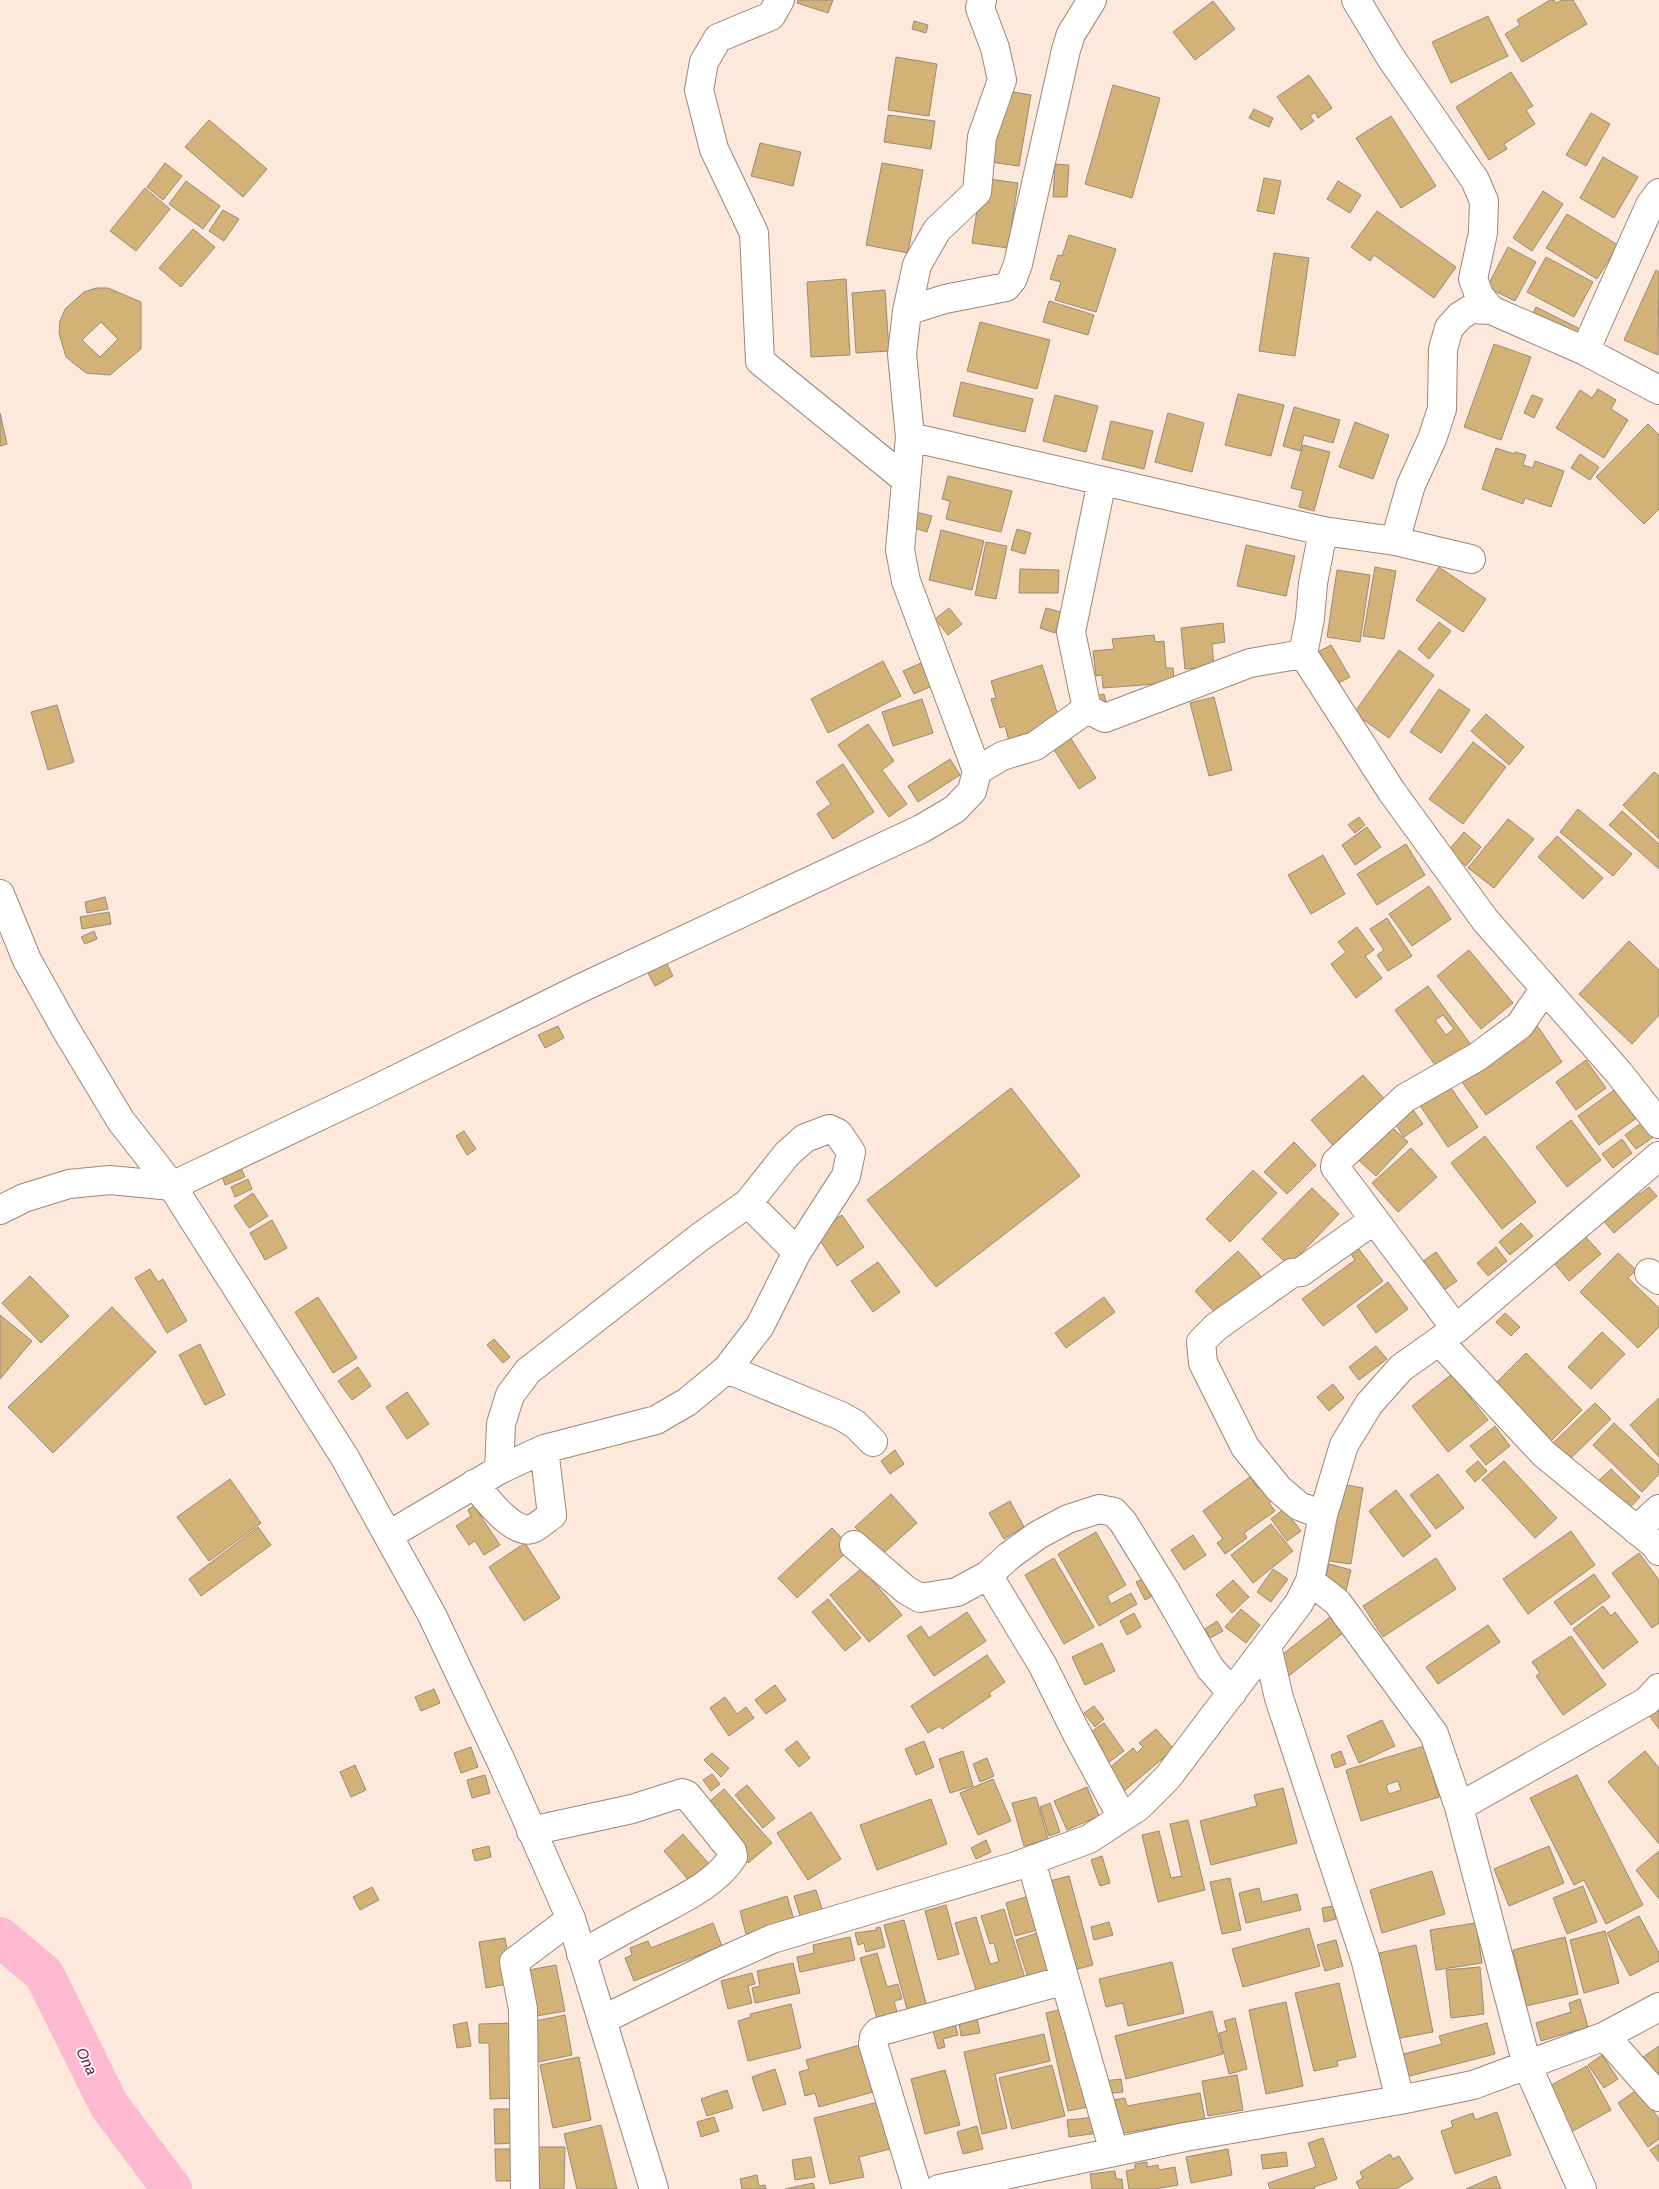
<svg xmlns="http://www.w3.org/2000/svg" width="1659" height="2189" font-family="Helvetica,sans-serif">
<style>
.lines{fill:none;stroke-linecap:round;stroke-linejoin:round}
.river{stroke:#fdb9d0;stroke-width:40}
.building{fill:#d3b278;stroke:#998b75;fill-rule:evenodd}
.minor-casing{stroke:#9d8678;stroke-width:30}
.highway-casing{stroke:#9d8678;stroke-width:30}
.minor{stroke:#fff;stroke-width:28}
.highway{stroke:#fff;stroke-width:28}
.labels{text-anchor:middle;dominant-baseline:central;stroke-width:4;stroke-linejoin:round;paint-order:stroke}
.water-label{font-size:15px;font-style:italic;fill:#601337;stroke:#fef9f6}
</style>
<rect width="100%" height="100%" fill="#fde8dc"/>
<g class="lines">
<!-- river -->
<path class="river" d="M0 1937 44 1974 109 2105 172 2189"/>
</g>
<!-- building -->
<path class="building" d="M798 0H833L828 13 797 3Z
M1550 0H1554L1556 3 1562 0H1573L1587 24 1522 62 1505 34 1520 25 1517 20Z
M1213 1 1235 29 1195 60 1173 32Z
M1488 16 1508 56 1451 83 1432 42Z
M914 21 928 25 926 33 912 29Z
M896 57 937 64 929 116 888 110Z
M1511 72 1533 106 1526 110 1535 124 1504 144 1507 149 1489 160 1456 107Z
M1309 75 1332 108 1318 118 1315 112 1310 116 1314 121 1301 130 1277 97Z
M1113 85 1160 98 1132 198 1085 184Z
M1002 90 1031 95 1019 166 990 162Z
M1254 109 1273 118 1269 127 1249 118Z
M1591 113 1610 124 1586 166 1566 155Z
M888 115 935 121 931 149 884 142Z
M1391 116 1436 186 1401 208 1356 138Z
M209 120 267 169 243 197 185 147Z
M760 143 801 152 793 186 751 176Z
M1603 157 1638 177 1614 218 1580 198Z
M165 163 182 176 163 200 147 187Z
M882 163 923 170 908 253 866 245Z
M1055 164 1069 165 1067 197H1053Z
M982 178 1018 183 1008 248 972 243Z
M1264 178 1281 181 1274 214 1257 211Z
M186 181 220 206 203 229 169 204Z
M1338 181 1361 195 1350 213 1327 199Z
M145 188 170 209 136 251 110 231Z
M1543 191 1563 204 1532 251 1513 238Z
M223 210 239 219 224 241 209 231Z
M1377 211 1456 267 1434 298 1374 255 1370 261 1351 247Z
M1567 214 1618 245 1597 279 1546 248Z
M193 229 215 247 181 287 159 268Z
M1069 235 1116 249 1096 312 1055 300 1061 282 1050 279 1058 255 1062 256Z
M1508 247 1536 262 1515 301 1487 287Z
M1274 253 1309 258 1295 356 1259 351Z
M1546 257 1593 282 1574 317 1527 292Z
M1656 270 1659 272 1658 355 1624 340Z
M846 279 850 355 811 357 807 282Z
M96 288H108L141 302V349L110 375 86 373 66 357 59 333 60 321 65 309 84 292ZM101 322 118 339 100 357 82 340Z
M885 290 889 351 856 353 852 293Z
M1049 301 1094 315 1088 335 1043 322Z
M1536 307 1580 329 1574 342 1530 319Z
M980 322 1050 340 1037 389 967 371Z
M1494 344 1531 357 1501 440 1464 427Z
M961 382 1033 399 1025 432 953 416Z
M1598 389 1616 400 1611 409 1628 420 1604 458 1556 428 1580 390 1592 398Z
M1238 394 1284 405 1271 456 1225 445Z
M1055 395 1098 406 1086 452 1043 441Z
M1532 395 1543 399 1534 418 1524 413Z
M1294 407 1340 420 1333 443 1304 435 1300 451 1283 446Z
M0 413 7 444 0 446Z
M1168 413 1204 423 1192 472 1155 462Z
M1111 421 1153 431 1144 469 1102 459Z
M1355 422 1389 435 1373 479 1339 467Z
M1648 424 1659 435V509L1644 524 1596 477Z
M1303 445 1330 452 1314 511 1299 507 1303 491 1291 488Z
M1496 448 1514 454 1515 452 1526 455 1523 465 1533 468 1535 461 1564 471 1551 507 1525 498 1523 504 1482 489Z
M1580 454 1599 467 1590 480 1571 468Z
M948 476 1012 491 1001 532 946 519 950 501 942 499Z
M916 512 932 516 927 532 912 527Z
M1017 529 1031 533 1025 554 1011 550Z
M941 530 984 541 972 590 929 580Z
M986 542 1007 546 996 599 975 595Z
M1246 545 1295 556 1286 596 1237 586Z
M1375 567 1396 571 1384 639 1363 636Z
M1439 567 1486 599 1463 632 1416 600Z
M1020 569 1059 570 1058 593H1019Z
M1337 570 1370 575 1360 642 1327 637Z
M949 608 962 624 948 635 935 619Z
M1046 608 1061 612 1055 633 1040 628Z
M1439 622 1451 631 1429 659 1418 649Z
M1223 623 1225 642 1212 644 1214 666 1185 669 1181 628Z
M1154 635 1155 642 1164 641 1166 668H1173L1175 689 1157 691 1156 684 1103 688 1102 675 1096 676 1093 651 1114 649 1112 639Z
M1331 645 1350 677 1333 686 1314 654Z
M1399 650 1434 675 1389 738 1354 713Z
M883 661 901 696 828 733 811 699Z
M921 663 932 686 914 694 903 671Z
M1042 665 1061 725 1009 741 1005 726 1000 728 991 699 996 698 991 681Z
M1439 689 1470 710 1441 753 1410 732Z
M1104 694 1107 705 1087 698Z
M1214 697 1232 770 1209 776 1190 703Z
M922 699 933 733 893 746 882 712Z
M57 705 74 762 48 770 31 712Z
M1486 714 1524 747 1509 765 1471 731Z
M868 724 894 761 882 770 907 804 889 817 838 745Z
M1068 734 1096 778 1079 789 1051 745Z
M1473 742 1506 767 1463 824 1429 799Z
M950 759 960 775 918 802 908 786Z
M843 764 874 812 833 839 817 814 831 804 816 782Z
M1654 772 1659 776V839L1623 805Z
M1578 809 1632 854 1613 876 1560 832Z
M1622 811 1659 844V869L1609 825Z
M1359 817 1365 825 1355 833 1348 825Z
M1508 819 1534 839 1494 888 1468 868Z
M1367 827 1381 847 1355 865 1342 845Z
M1464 832 1481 847 1466 866 1448 851Z
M1557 836 1603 878 1583 899 1538 857Z
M1406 844 1425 875 1377 905 1357 874Z
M1323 855 1345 894 1311 914 1288 875Z
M1429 886 1451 919 1412 946 1389 914Z
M105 897 108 909 87 913 85 902Z
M109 912 111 924 82 929 80 917Z
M1387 918 1412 956 1388 971 1377 955 1384 950 1370 929Z
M1357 927 1374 950 1365 956 1382 978 1356 998 1331 964 1346 952 1338 942Z
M94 931 97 939 85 944 81 937Z
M1629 941 1659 970V1015L1632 1044 1579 994Z
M1469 950 1513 1003 1481 1029 1437 976Z
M666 962 673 976 655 986 648 973Z
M1428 986 1474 1049 1441 1073 1395 1010ZM1443 1015 1454 1029 1446 1035 1435 1020Z
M1534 1021 1562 1062 1486 1115 1457 1075Z
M558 1026 564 1038 545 1048 538 1035Z
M1586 1060 1606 1088 1576 1110 1556 1082Z
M1363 1075 1388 1103 1336 1149 1311 1120Z
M1449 1085 1478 1127 1448 1147 1419 1104Z
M1011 1088 1080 1176 936 1287 867 1200Z
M1617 1088 1638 1117 1599 1145 1578 1116Z
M1411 1107 1423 1124 1404 1137 1392 1119Z
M1648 1118 1659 1133 1636 1149 1625 1135Z
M1571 1120 1601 1160 1567 1187 1536 1147Z
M1386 1122 1408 1142 1376 1176 1354 1156Z
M464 1131 476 1149 467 1155 456 1136Z
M1485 1136 1536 1202 1502 1229 1451 1163Z
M1622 1139 1632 1153 1613 1168 1602 1154Z
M1294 1142 1316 1165 1287 1194 1264 1172Z
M1411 1148 1437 1177 1398 1212 1372 1183Z
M240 1166 245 1177 225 1185 221 1173Z
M1253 1170 1277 1193 1230 1242 1206 1219Z
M248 1179 252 1189 235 1197 231 1187Z
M1649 1187 1657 1196 1614 1233 1602 1219 1636 1190 1640 1194Z
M1312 1188 1339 1214 1289 1266 1262 1239Z
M253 1193 268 1216 249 1228 234 1206Z
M842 1215 864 1247 837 1266 815 1233Z
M272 1220 287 1248 265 1260 250 1233Z
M1521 1223 1533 1236 1510 1255 1499 1242Z
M1586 1237 1601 1254 1569 1281 1554 1263Z
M1496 1247 1507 1261 1488 1276 1477 1263Z
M1358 1248 1383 1281 1323 1326 1302 1299 1355 1260 1351 1254Z
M1238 1251 1263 1278 1220 1318 1195 1291Z
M1436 1252 1457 1281 1437 1295 1416 1266Z
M1618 1253 1636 1270 1628 1278 1659 1308V1327L1638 1348 1580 1292Z
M878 1262 900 1292 873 1312 851 1281Z
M150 1269 158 1282 163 1279 187 1321 167 1333 135 1278Z
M30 1276 69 1316 41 1343 2 1303Z
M1388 1282 1408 1309 1376 1333 1357 1306Z
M318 1297 357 1358 333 1373 295 1312Z
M1104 1297 1115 1312 1066 1348 1055 1333Z
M112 1307 156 1352 53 1453 8 1407Z
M1505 1313 1520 1327 1511 1336 1496 1322Z
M0 1315 32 1341 0 1379Z
M1602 1332 1625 1354 1591 1389 1568 1367Z
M494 1339 510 1357 503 1363 487 1345Z
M200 1344 225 1395 205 1405 179 1355Z
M1376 1346 1387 1359 1359 1380 1349 1367Z
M1526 1353 1582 1410 1549 1443 1493 1386Z
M358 1367 371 1386 352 1400 338 1381Z
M1452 1374 1488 1420 1448 1452 1412 1406Z
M1333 1384 1344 1398 1329 1411 1317 1397Z
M407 1392 429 1424 407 1439 386 1407Z
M1659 1398V1457L1630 1425Z
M1595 1403 1611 1419 1567 1462 1551 1445Z
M1614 1423 1659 1465V1474L1642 1492 1593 1445Z
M1495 1426 1510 1446 1486 1465 1470 1446Z
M895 1450 904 1464 890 1474 881 1461Z
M1478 1461 1487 1471 1475 1482 1466 1471Z
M1504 1461 1557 1518 1535 1538 1482 1480Z
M1611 1469 1640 1497 1625 1513 1595 1484Z
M1438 1474 1464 1508 1436 1529 1410 1495Z
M1250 1477 1258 1488 1264 1484 1274 1499 1269 1503 1275 1511 1244 1533 1247 1538 1225 1554 1217 1543 1223 1539 1203 1511Z
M230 1479 261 1523 209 1561 177 1517Z
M1341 1484 1363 1488 1351 1564 1329 1561Z
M1396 1490 1431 1536 1403 1557 1369 1511Z
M891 1494 917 1523 877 1559 865 1538 855 1527Z
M1010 1501 1024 1527 1004 1539 989 1513Z
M474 1506 500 1545 484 1555 475 1541 469 1545 456 1526 471 1516 468 1510Z
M1284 1509 1301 1531 1287 1541 1271 1519Z
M1271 1524 1293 1551 1253 1583 1231 1555Z
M258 1527 271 1545 201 1596 189 1579Z
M832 1528 851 1548 797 1598 778 1578Z
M1571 1531 1595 1565 1528 1614 1503 1579Z
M1096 1532 1126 1585 1107 1596 1111 1604 1131 1593 1137 1604 1099 1626 1058 1554Z
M1193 1535 1206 1555 1184 1570 1171 1550Z
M525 1543 560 1598 524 1621 489 1567Z
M1639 1553 1659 1580V1623L1652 1628 1612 1573Z
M1054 1558 1094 1627 1064 1644 1025 1575Z
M1436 1558 1456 1589 1383 1637 1363 1606Z
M1329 1564 1351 1570 1345 1595 1323 1589Z
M862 1568 902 1615 869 1642 830 1595Z
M1273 1569 1288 1579 1271 1602 1257 1592Z
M1594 1574 1610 1597 1571 1625 1554 1602Z
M1147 1577 1156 1594 1145 1600 1136 1582Z
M1233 1580 1249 1597 1232 1613 1216 1595Z
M828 1599 861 1638 845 1651 812 1612Z
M1603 1606 1611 1616 1615 1612 1638 1642 1603 1669 1573 1629Z
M1241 1609 1260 1625 1246 1643 1225 1627Z
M967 1612 986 1641 934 1676 907 1636 921 1626 929 1638Z
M1134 1613 1141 1627 1127 1635 1120 1621Z
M1330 1617 1343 1633 1286 1678 1273 1662Z
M1217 1621 1223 1631 1210 1638 1205 1629Z
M1488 1625 1500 1642 1438 1684 1426 1667Z
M1571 1636 1606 1685 1563 1715 1536 1676 1540 1673 1532 1662Z
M1102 1643 1115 1671 1085 1685 1072 1657Z
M987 1655 1005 1682 989 1693 991 1696 942 1729 940 1726 928 1733 911 1706Z
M775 1685 786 1700 766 1714 755 1700Z
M434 1689 440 1703 421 1711 415 1697Z
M725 1697 737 1714 746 1707 754 1718 729 1736 710 1708Z
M1094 1706 1104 1719 1095 1727 1084 1713Z
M1659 1706V1729L1648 1714Z
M1382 1720 1395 1746 1359 1763 1347 1736Z
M1104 1723 1124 1751 1105 1765 1097 1754 1103 1750 1091 1732Z
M1156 1729 1174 1749 1124 1791 1107 1770 1133 1748 1137 1753 1143 1747 1139 1743Z
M797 1741 810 1758 799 1767 785 1750Z
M924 1741 934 1767 916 1775 905 1749Z
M1424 1746 1439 1797 1361 1821 1346 1770ZM1398 1781 1401 1790 1389 1794 1386 1785Z
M471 1747 478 1767 461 1773 454 1753Z
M963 1751 973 1786 950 1793 939 1759Z
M1341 1751 1346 1764 1335 1768 1331 1755Z
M1645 1751 1659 1768V1844L1608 1782Z
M712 1753 729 1768 721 1777 704 1760Z
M987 1758 994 1776 980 1782 973 1764Z
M355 1765 366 1790 351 1797 340 1772Z
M712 1774 720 1784 711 1791 703 1780Z
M485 1775 490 1793 472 1798 467 1780Z
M1577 1775 1643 1905 1606 1924 1584 1880 1574 1885 1530 1798Z
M993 1779 1011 1821 978 1835 960 1793Z
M747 1785 775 1818 763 1828 735 1795Z
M1087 1787 1099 1816 1067 1830 1054 1801Z
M1283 1788 1297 1843 1211 1865 1200 1821 1257 1806 1254 1795Z
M724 1789 772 1843 748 1863 700 1810Z
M1036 1797 1048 1839 1024 1846 1012 1803Z
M931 1799 947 1844 877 1870 860 1825Z
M1050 1803 1060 1832 1049 1836 1040 1807Z
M811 1812 841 1859 808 1880 777 1833Z
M1188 1820 1205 1890 1158 1902 1142 1835 1159 1831 1171 1878 1182 1876 1170 1824Z
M683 1834 716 1872 696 1889 664 1851Z
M986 1840 991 1852 976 1859 971 1848Z
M489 1846 491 1857 475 1861 472 1850Z
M1549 1846 1564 1883 1509 1906 1494 1869Z
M1659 1851V1899L1636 1870Z
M1102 1856 1110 1883 1100 1886 1091 1860Z
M1432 1871 1445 1914 1382 1933 1370 1890Z
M1069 1876 1093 1965 1074 1970 1050 1881Z
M1230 1878 1241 1930 1222 1934 1210 1882Z
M1583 1886 1597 1922 1567 1934 1553 1898Z
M372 1887 379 1900 360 1910 353 1897Z
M1259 1888 1262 1902 1297 1894 1301 1910 1246 1923 1239 1893Z
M816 1890 823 1912 801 1919 794 1896Z
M1032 1895 1041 1929 1015 1936 1006 1903Z
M787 1896 794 1920 746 1934 740 1911Z
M946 1905 959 1954 938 1960 925 1911Z
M1333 1906 1336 1919 1324 1922 1322 1908Z
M1004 1909 1025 1978 977 1993 955 1923 976 1917 990 1964 999 1962 994 1943 990 1944 981 1916Z
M1639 1916 1659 1953V1961L1630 1976 1607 1933Z
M904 1920 928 2011 909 2016 884 1925Z
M1109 1922 1113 1935 1094 1940 1091 1927Z
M713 1923 722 1946 634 1981 625 1958 632 1955 630 1948 648 1941 651 1948Z
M1476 1923 1482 1963 1436 1970 1430 1930Z
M880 1927 885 1947 866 1952 864 1943 858 1945 855 1933 877 1930 876 1928Z
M1309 1928 1320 1966 1243 1987 1232 1949Z
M1605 1931 1619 1983 1584 1993 1570 1940Z
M1037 1933 1052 1977 1030 1984 1016 1940Z
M850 1937 855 1960 800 1972 797 1957 814 1953 813 1945Z
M1565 1937 1578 1994 1526 2006 1513 1950Z
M505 1938 513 1983 486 1988 479 1942Z
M1336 1940 1343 1966 1325 1971 1317 1945Z
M1416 1945 1433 2032 1395 2039 1379 1953Z
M877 1953 887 1987 898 1984 902 1999 894 2001 900 2023 880 2029 860 1958Z
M1172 1962 1184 2013 1128 2026 1123 2003 1106 2007 1099 1979Z
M793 1963 800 1993 755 2003 752 1988 760 1986 757 1971Z
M556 1965 565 2011 531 2017 523 1971Z
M1480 1967 1484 2014 1451 2018 1446 1970Z
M752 1973 755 1984 748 1986 752 2003 728 2009 721 1981Z
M1339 1983 1356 2057 1337 2061 1338 2066 1314 2071 1295 1993Z
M1580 1999 1588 2027 1541 2041 1536 2023 1571 2012 1569 2003Z
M1286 2002 1303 2086 1266 2094 1249 2010Z
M791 2004 801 2048 748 2061 738 2021 751 2017 750 2014Z
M1067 2008 1088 2107 1068 2111 1046 2013Z
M1212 2011 1223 2054 1126 2079 1115 2036Z
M565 2015 572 2055 538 2062 530 2022Z
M1235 2018 1247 2069 1229 2074 1219 2033 1227 2031 1224 2021Z
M977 2019 980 2033 961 2036 959 2023Z
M467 2022 471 2046 457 2048 453 2025Z
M514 2023 515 2098 490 2099 489 2043H479V2024Z
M1487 2023 1495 2054 1398 2079 1392 2057 1442 2044 1439 2036Z
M955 2024 958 2035 943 2039 945 2047 938 2049 933 2031Z
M1044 2034 1050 2061 995 2074 1007 2128 982 2134 964 2052Z
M860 2045 873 2092 819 2107 815 2093 805 2096 799 2072 809 2069 806 2060Z
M1659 2046V2086L1640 2059Z
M1602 2055 1618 2079 1604 2088 1588 2065Z
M579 2057 591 2120 553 2128 540 2065Z
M1052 2065 1065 2116 1012 2129 999 2078Z
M1587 2066 1611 2110 1564 2136 1540 2091Z
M775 2069 786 2104 763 2111 752 2077Z
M945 2070 960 2125 925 2134 911 2079Z
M1237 2075 1243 2110 1208 2116 1202 2081Z
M1121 2079 1123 2092 1104 2094 1103 2081Z
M1638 2089 1659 2119V2139L1648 2147 1618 2103Z
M727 2090 733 2108 707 2116 701 2099Z
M1200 2093 1205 2119 1113 2135 1108 2101 1125 2098 1127 2106Z
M882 2101 894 2148 859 2157 864 2177 830 2184 814 2118Z
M494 2109H512L513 2143 495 2144Z
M1497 2112 1511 2155 1455 2174 1441 2131 1453 2127 1451 2121 1473 2113 1475 2120Z
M714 2117 719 2131 701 2137 697 2122Z
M1096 2117 1098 2133 1069 2137 1067 2120Z
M601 2125 617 2189H577L564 2134Z
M977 2126 983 2149 963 2154 957 2132Z
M1323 2138 1337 2179 1314 2187 1315 2189H1270L1268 2183 1316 2167 1308 2143Z
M1659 2144V2162L1650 2150Z
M532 2147H565L564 2189H531Z
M495 2149H514L515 2181H496Z
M1228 2149 1232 2175 1191 2183 1186 2157Z
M1286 2152 1288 2166 1263 2169 1261 2155Z
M1390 2154 1393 2159 1399 2156 1413 2179 1396 2189H1360L1356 2182 1363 2178 1360 2172Z
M811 2157 815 2177 795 2180 792 2160Z
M1147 2162V2167L1158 2165 1159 2170 1175 2167 1178 2185 1155 2189H1129L1126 2171 1135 2169V2164Z
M1115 2171 1116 2179H1122L1123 2189H1092L1090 2174Z
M757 2175 759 2186 765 2185 766 2189H742L740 2179Z
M1496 2176 1501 2189H1466Z
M813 2183 815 2189H785Z"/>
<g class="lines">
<defs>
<path id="minor" d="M780 0 771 16 718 38 704 62 699 90 714 149 754 233 760 361 905 479
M1356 0 1391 58 1475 180 1484 201 1483 233 1473 279 1479 295 1491 310
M907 311 945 299 1006 287 1012 280 1018 264 1066 50 1071 34 1092 0
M1585 351 1650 205 1659 193
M910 437 1323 531 1395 541 1471 559
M1102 481 1071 632 1087 709 1105 718 1250 663 1303 654
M1323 531 1313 583 1310 618 1303 654 1392 792 1485 920 1619 1073 1659 1124
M1395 541 1411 485 1432 439 1442 409 1443 349 1449 328 1460 316 1471 309 1491 310 1585 351 1659 390
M977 771 1002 756 1035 746 1087 709
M748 1203 797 1252
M0 1210 24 1198 69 1184 110 1180 172 1186 370 1092 579 989 921 829 955 809 972 791 977 771 906 581 900 550 910 437 902 354 907 311 917 265 937 230 977 192 982 137 1002 80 995 48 980 8 982 0
M1649 1273 1659 1280
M1456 1329 1335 1167 1336 1162 1405 1098 1477 1057 1520 1025 1545 988
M1439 1341 1544 1454 1655 1545 1659 1551
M727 1369 841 1416 855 1424 873 1442
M474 1484C485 1497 513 1535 532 1529 539 1526 546 1519 552 1515L544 1449
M1323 1515 1299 1506 1279 1489 1245 1447 1203 1363 1201 1342 1216 1327 1292 1273 1301 1272 1374 1220
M1636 1530 1659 1509
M389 1535 499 1470 544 1449 656 1420 687 1402 727 1369 760 1326 797 1252 846 1176 851 1152 838 1133 829 1129 805 1138 787 1154 748 1203 700 1237 528 1371 510 1395 501 1424 499 1470
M854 1545 906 1590 920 1598 957 1592 988 1575 1009 1556 1038 1535 1068 1519 1099 1509 1114 1512 1123 1522 1165 1590 1210 1668 1232 1693
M988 1575 1042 1664 1076 1732 1122 1817
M1310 1581 1337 1602 1434 1734 1459 1807 1527 2065 1582 2189
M1267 1646 1279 1698 1365 1958 1400 2100
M1459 1807 1647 1701 1659 1688
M531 1831 632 1809 682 1793 687 1795 732 1851 733 1857C715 1884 684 1898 656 1913 631 1926 606 1940 581 1954
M1031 1861 1114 2152
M602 2020 716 1964 772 1939 1016 1866 1089 1839 1138 1807 1168 1777 1299 1603 1310 1581 1323 1515 1344 1445 1369 1404 1401 1368 1456 1329 1659 1156
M1605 2036 1659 2097
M525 2189 523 2009 514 1962 571 1919
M917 2189 873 2044 874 2037 878 2032 1065 1980
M939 2189 1185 2137 1400 2100 1473 2085 1605 2036 1659 2007"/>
<path id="highway" d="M0 894 27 960 65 1028 121 1121 172 1186 344 1456 432 1615 501 1761 571 1919 654 2189"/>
</defs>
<!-- minor casing -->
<use href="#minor" class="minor-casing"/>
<!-- highway casing -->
<use href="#highway" class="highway-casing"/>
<!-- minor -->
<use href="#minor" class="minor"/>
<!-- highway -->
<use href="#highway" class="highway"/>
</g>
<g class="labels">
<!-- water labels -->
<g class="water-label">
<text transform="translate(87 2061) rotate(64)">Ona</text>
</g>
</g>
</svg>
